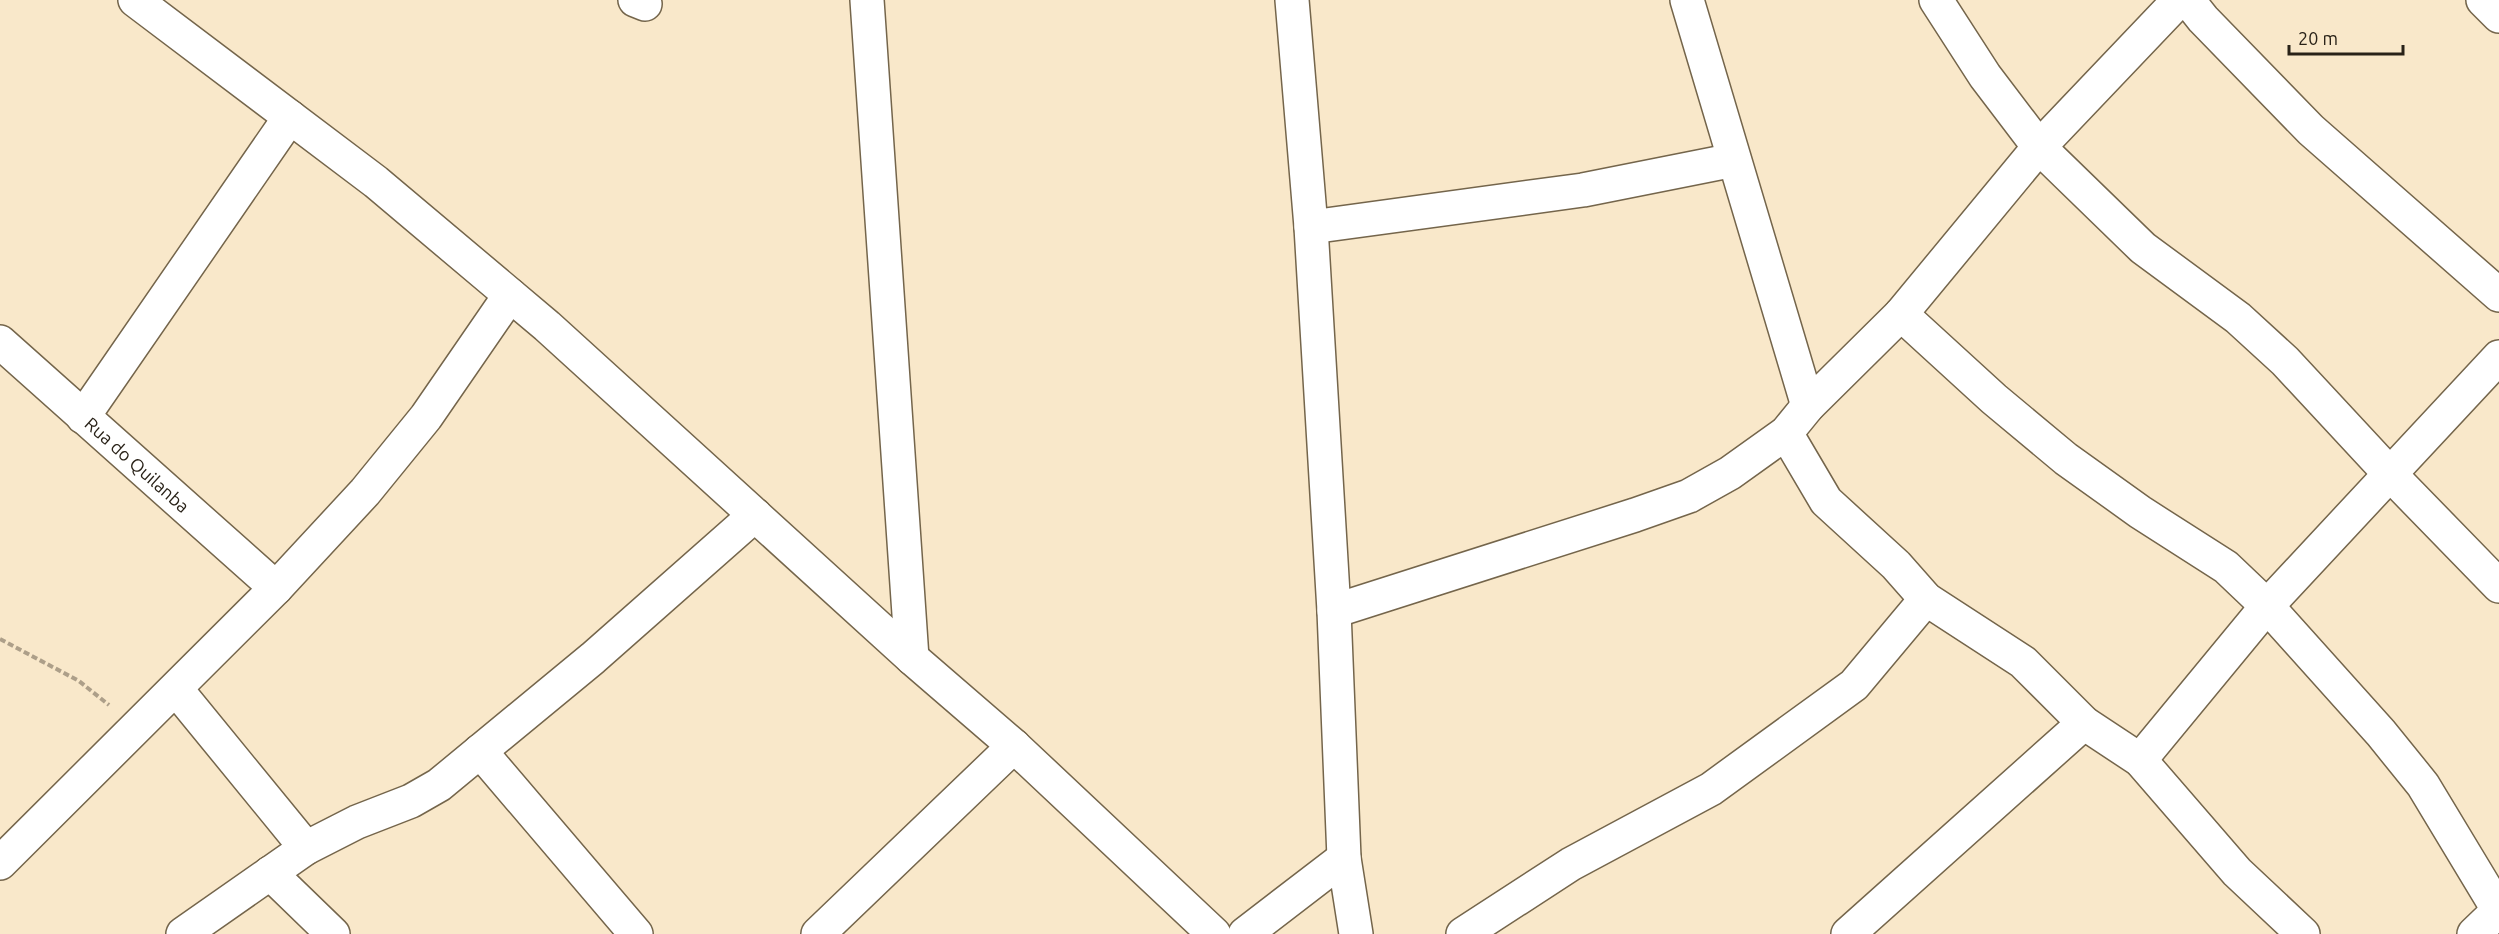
<svg xmlns="http://www.w3.org/2000/svg" width="2499" height="934" font-family="Ubuntu,sans-serif">
<style>
.lines{fill:none;stroke-linecap:round;stroke-linejoin:round}
.minor-casing{stroke:#74654b;stroke-width:36}
.path{stroke:#ad9f89;stroke-width:4;stroke-dasharray:6 3;stroke-linecap:butt}
.minor{stroke:#fff;stroke-width:33}
.labels{text-anchor:middle;dominant-baseline:central;stroke-width:4.5;stroke-linejoin:round;paint-order:stroke}
.street-label{font-size:18px;fill:#292218;stroke:#f9e8ca}
</style>
<rect width="100%" height="100%" fill="#f9e8ca"/>
<g class="lines">
<defs>
<g id="minor">
<path d="M135 0 376 182 547 326 912 658 1014 746 1214 934"/>
<path d="M635 0 645 4"/>
<path d="M867 0 912 658"/>
<path d="M1292 0 1311 227 1334 611 1344 858 1356 934"/>
<path d="M1687 0 1808 406"/>
<path d="M1936 0 1985 76 2039 147 2143 248 2238 318 2285 361 2390 474 2499 586"/>
<path d="M2188 0 2203 19 2311 130 2499 295"/>
<path d="M2483 0 2499 16"/>
<path d="M1311 227 1583 190 1734 160"/>
<path d="M1901 314 1994 399 2066 459 2140 512 2226 567 2267 606 2381 733 2423 785 2499 911"/>
<path id="s1" d="M0 342 276 588"/>
<path d="M83 417 290 117"/>
<path d="M1786 433 1826 501 1896 565 1926 599 2023 662 2084 723 2140 760 2237 872 2303 934"/>
<path d="M1334 611 1635 515 1689 496 1730 473 1786 433 1808 406 1901 314 2039 147 2179 0"/>
<path d="M176 689 306 848"/>
<path d="M480 751 636 934"/>
<path d="M2140 760 2267 606 2499 357"/>
<path d="M0 863 276 588 365 492 426 417 510 295"/>
<path d="M270 873 333 934"/>
<path d="M183 934 306 848 357 822 411 801 439 785 593 658 755 515"/>
<path d="M818 934 1014 746"/>
<path d="M1245 934 1344 858"/>
<path d="M1463 934 1571 864 1711 789 1854 685 1926 599"/>
<path d="M1848 934 2084 723"/>
<path d="M2474 934 2499 910"/>
</g>
</defs>
<!-- minor casing -->
<use href="#minor" class="minor-casing"/>
<!-- path -->
<path class="path" d="M0 639 79 681 109 705"/>
<!-- minor -->
<use href="#minor" class="minor"/>
</g>
<g class="labels">
<!-- street labels -->
<g class="street-label">
<text stroke="none"><textPath href="#s1" startOffset="184">Rua do Quilanba</textPath></text>
</g>
</g>
<!-- scale -->
<path d="M2289 45v9h114v-9" fill="none" stroke="#292218" stroke-width="3"/>
<text x="2298" y="45" font-size="18" fill="#292218" stroke="#f9e8ca" stroke-width="4.5" paint-order="stroke">20 m</text>
</svg>
